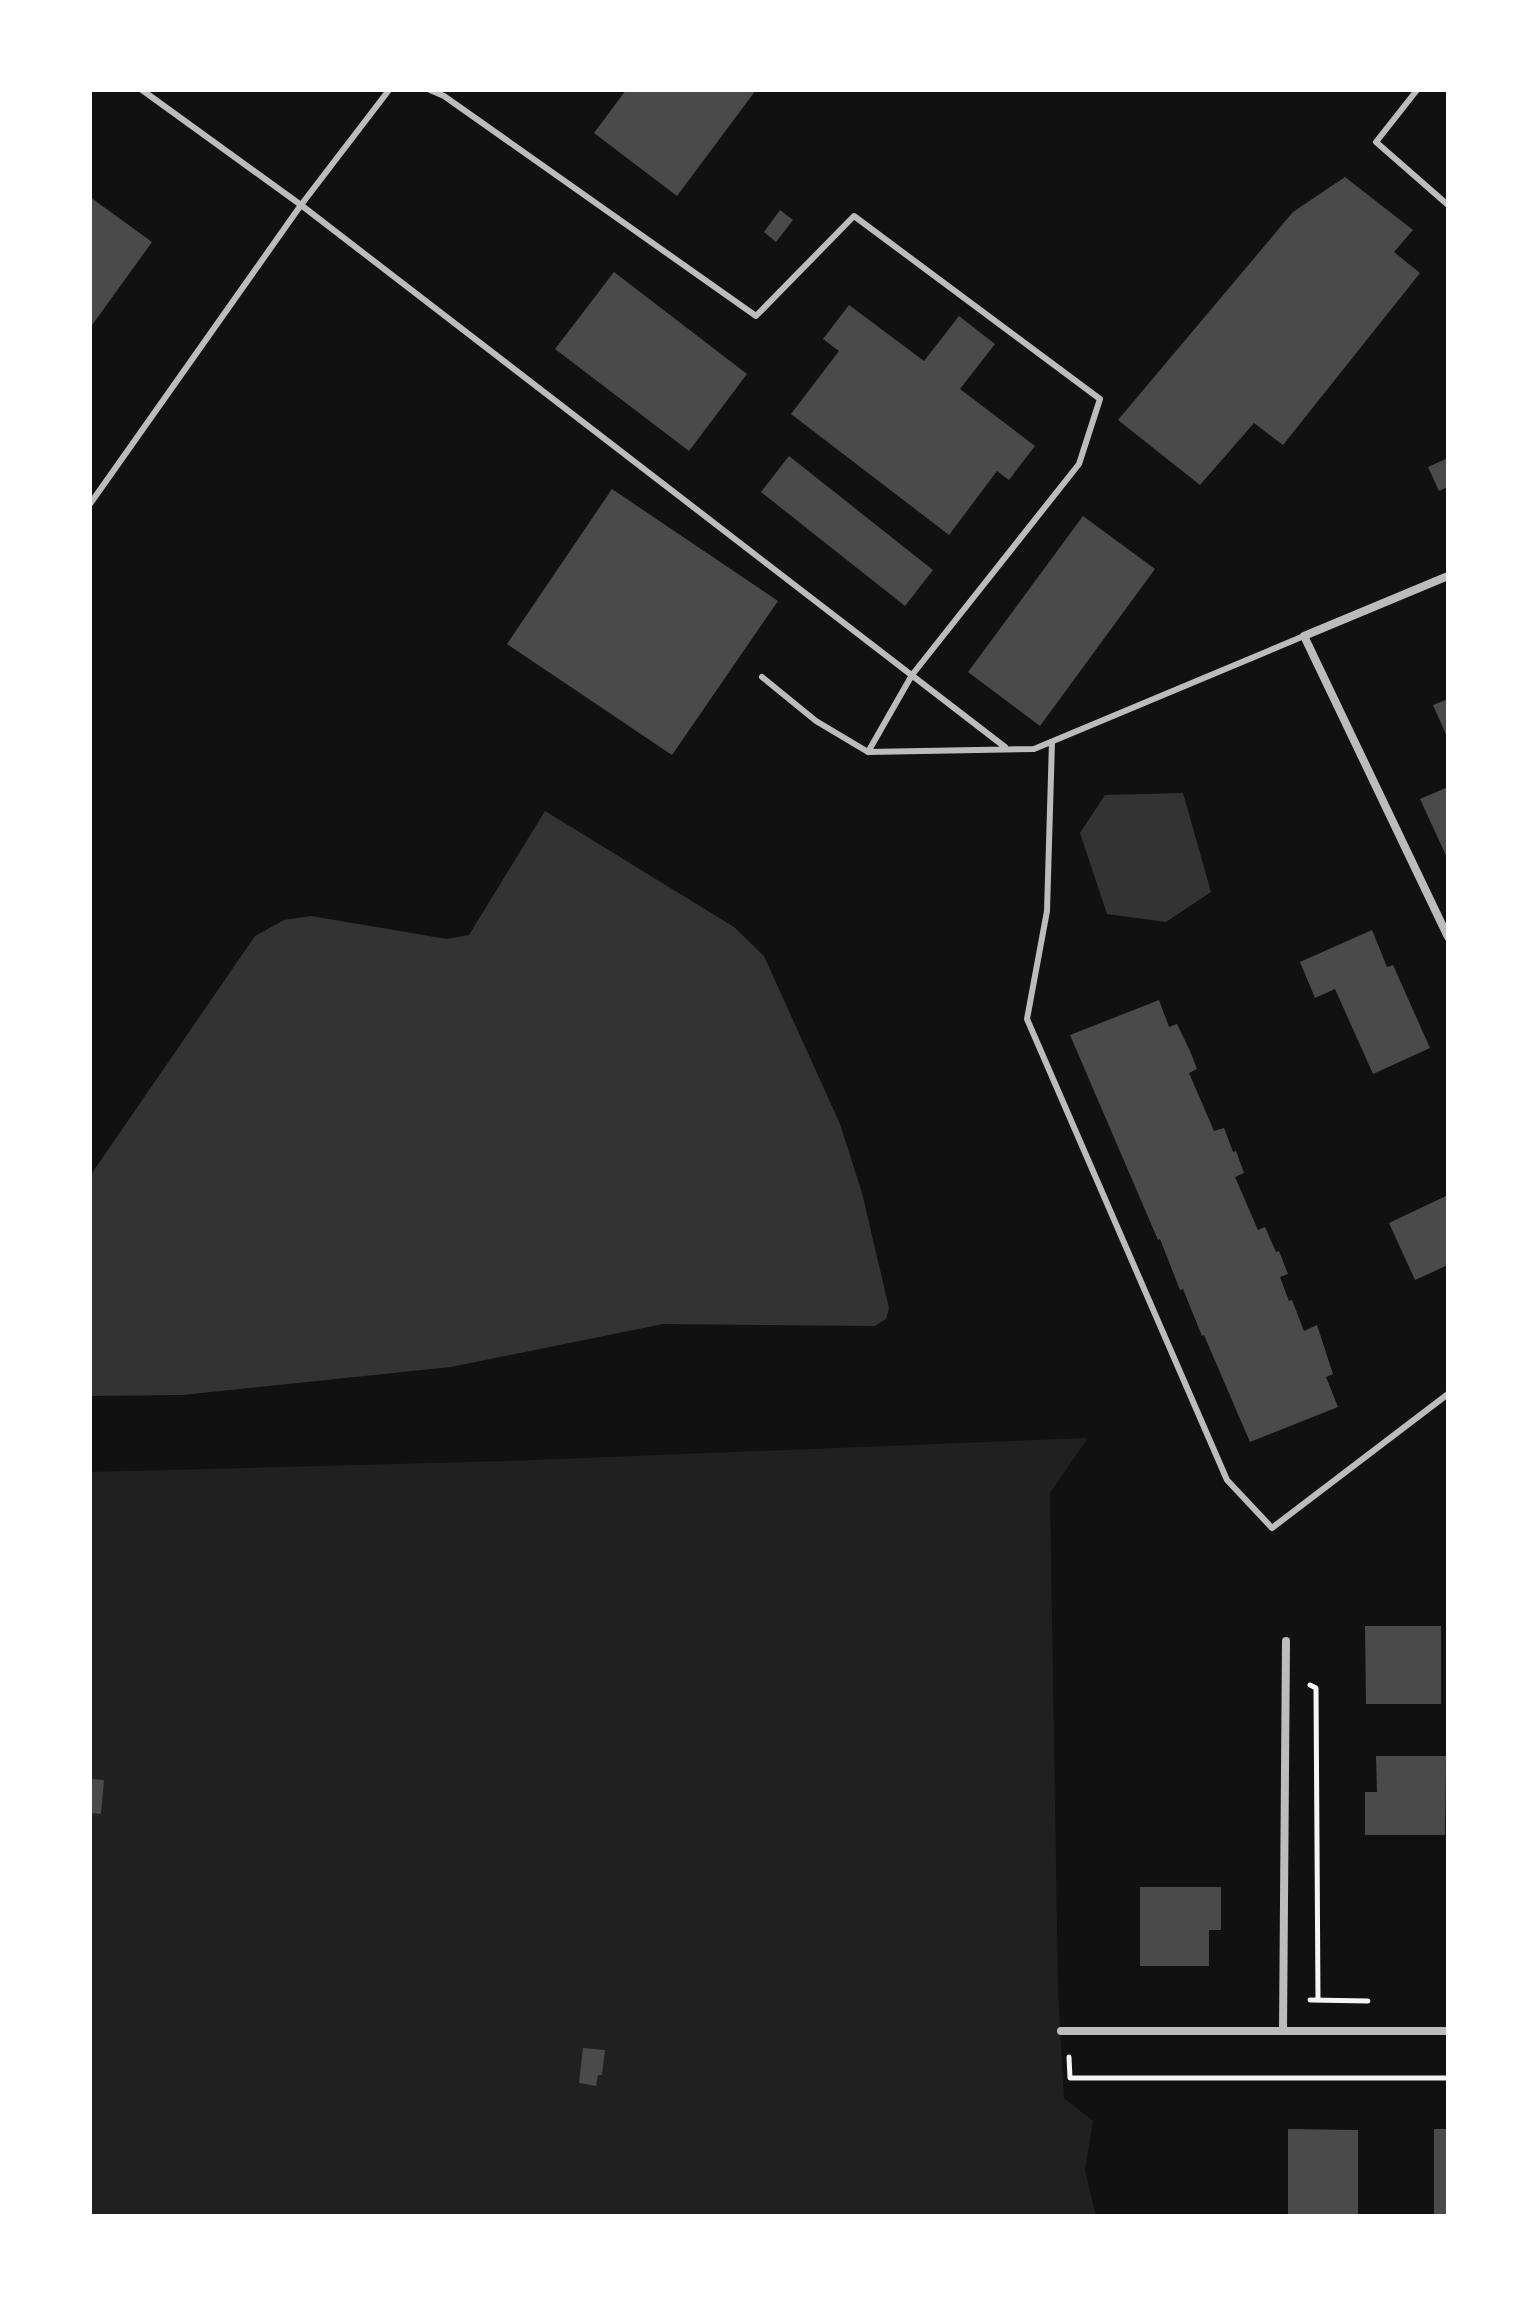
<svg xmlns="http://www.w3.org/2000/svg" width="1538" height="2306" font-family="'Libre Baskerville',serif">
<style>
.green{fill:#202020}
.water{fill:#333}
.building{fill:#4a4a4a}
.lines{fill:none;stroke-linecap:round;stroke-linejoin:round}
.path{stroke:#f5f5f5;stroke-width:5}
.service{stroke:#bcbcbc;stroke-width:6}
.minor{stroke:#bcbcbc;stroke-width:8}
</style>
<rect width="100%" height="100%" fill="#111"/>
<!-- green -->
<path class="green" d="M1088 1438 1050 1493 1058 1989 1064 2098 1093 2121 1085 2170 1096 2216H90V1472L508 1461Z"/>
<!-- water -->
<path class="water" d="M1183 793 1211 892 1166 922 1107 914 1080 833 1105 795Z
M545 811 734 927 764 956 840 1124 862 1193 889 1308 886 1319 875 1326 663 1324 451 1367 183 1395 90 1396V1176L255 936 284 920 311 916 447 939 469 935Z"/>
<!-- building -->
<path class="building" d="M626 90H756L677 196 594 133Z
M1345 177 1413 230 1394 252 1420 273 1283 445 1254 423 1200 485 1118 420 1293 212Z
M90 197 152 242 90 328Z
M780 210 793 220 776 242 764 232Z
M614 272 747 374 689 451 555 349Z
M849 305 924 361 959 316 995 344 960 389 1035 446 1009 480 997 471 949 535 791 414 839 351 823 339Z
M789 456 933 570 905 606 761 492Z
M1448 458V487L1439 491 1428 467Z
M612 489 778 601 672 755 507 644Z
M1083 516 1155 569 1040 726 968 672Z
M1448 699V739L1433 705Z
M1448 787V860L1420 799Z
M1372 930 1387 967 1393 965 1430 1048 1373 1074 1335 989 1315 998 1300 962Z
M1159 1000 1169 1027 1177 1024 1190 1051 1197 1069 1189 1073 1214 1131 1224 1128 1233 1152 1236 1151 1244 1173 1235 1177 1258 1230 1265 1227 1276 1252 1279 1251 1288 1274 1280 1277 1289 1301 1292 1300 1304 1331 1317 1325 1333 1374 1326 1377 1338 1407 1250 1442 1204 1335 1202 1336 1183 1289 1180 1290 1160 1239 1158 1240 1070 1035Z
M1448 1195V1265L1415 1280 1389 1223Z
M1365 1626H1441V1704H1366Z
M1376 1756H1446L1445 1835H1365V1792H1377Z
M90 1779 104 1780 101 1814 90 1813Z
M1140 1887H1221V1930H1209V1966H1140Z
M583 2048 605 2050 602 2075H598L596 2086 579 2083Z
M1288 2129 1358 2130V2216H1288Z
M1434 2129H1448V2216H1434Z"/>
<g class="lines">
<!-- path -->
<path class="path" d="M1310 1685 1316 1688 1318 2000
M1310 2000 1368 2001
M1069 2057 1070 2078H1448"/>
<!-- service -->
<path class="service" d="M142 90 301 205 1005 747
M430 90 444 96 756 316 854 216 1100 399 1079 464 912 675 868 752 816 721 762 677
M1417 90 1376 142 1448 205
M90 504 301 205 389 90
M1052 742 1047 911 1027 1019 1227 1480 1272 1528 1448 1394
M868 752 1034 749 1304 636"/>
<!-- minor -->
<path class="minor" d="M1448 576 1304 636 1448 937
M1061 2031H1448
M1283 2031 1286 1641"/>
</g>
<!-- border -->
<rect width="1538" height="2306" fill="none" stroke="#ffffff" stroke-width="184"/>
</svg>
